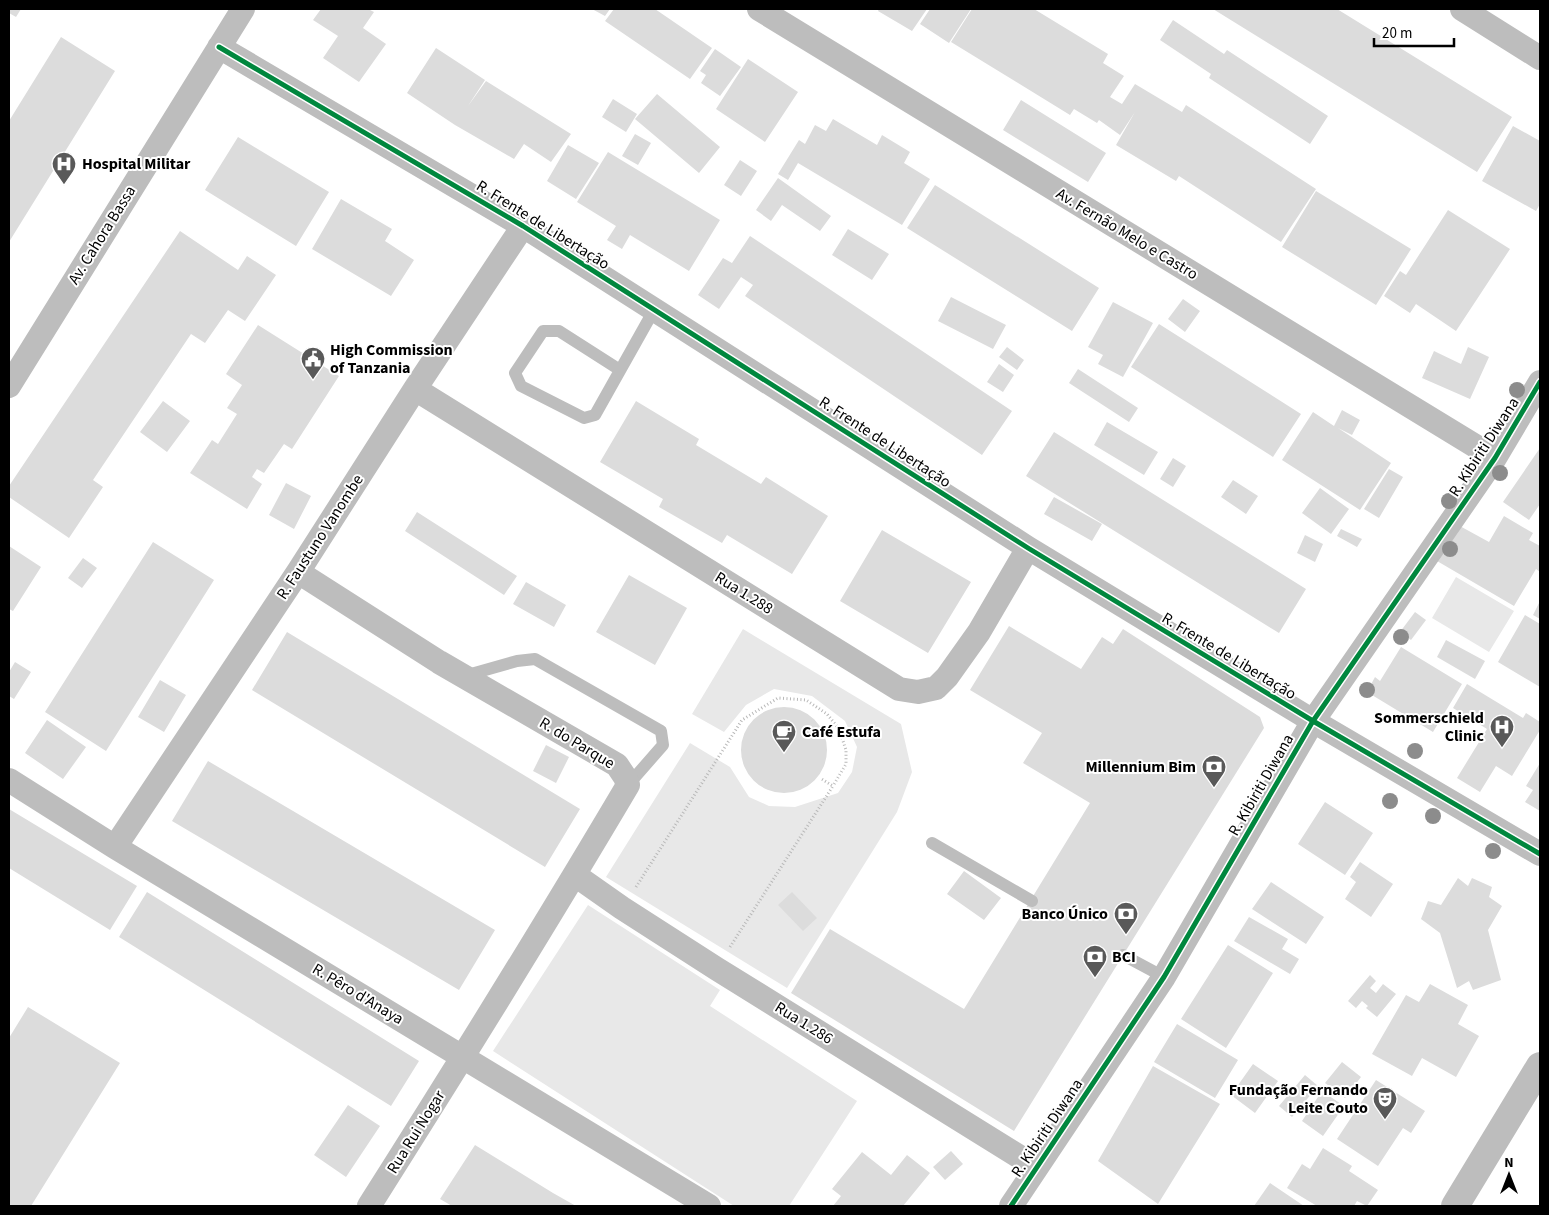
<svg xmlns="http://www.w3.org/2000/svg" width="1549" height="1215" font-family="'Source Sans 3',sans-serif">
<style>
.green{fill:#e8e8e8}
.building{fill:#dcdcdc}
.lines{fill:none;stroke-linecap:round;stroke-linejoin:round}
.path{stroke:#b8b8b8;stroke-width:3;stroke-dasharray:1 2.5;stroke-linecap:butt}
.service{stroke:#bdbdbd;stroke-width:12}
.minor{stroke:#bdbdbd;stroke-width:24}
.tertiary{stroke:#bdbdbd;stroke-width:28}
.cycleway-casing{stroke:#fff;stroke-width:8}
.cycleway{stroke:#00873e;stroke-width:5}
.tree{fill:#8c8c8c}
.labels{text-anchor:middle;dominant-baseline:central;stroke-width:4;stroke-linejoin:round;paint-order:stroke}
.poi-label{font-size:16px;font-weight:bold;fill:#000;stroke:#fff;text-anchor:start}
.street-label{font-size:16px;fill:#000;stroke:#fff}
</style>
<rect width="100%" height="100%" fill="#fff"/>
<!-- green -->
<path class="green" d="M1456 577 1514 611 1489 652 1432 618Z
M743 629 901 724 912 772 897 812 787 988 606 877 690 743 730 767 749 797 769 806 795 807 838 793 852 772 857 747 845 721 812 696 774 689 746 705 724 732 692 714Z
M588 905 720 990 710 1006 857 1101 789 1206H734L493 1051Z"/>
<!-- building -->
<path class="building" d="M9 9H21L16 17 9 13Z
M321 9H368L374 12 363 28 386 44 359 82 323 58 338 36 313 20Z
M592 9H610L605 16Z
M614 9H655L712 48 690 79 605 21Z
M879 9H927L912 31 878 11Z
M930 9H971L949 43 920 24Z
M972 9H1034L1108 54 1103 63 1124 76 1110 97 1122 104 1135 84 1182 112 1186 105 1316 189 1281 242 1179 176 1176 181 1116 145 1135 112 1120 135 1099 120 1097 123 1074 109 1070 115 951 42Z
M1213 9H1337L1512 117 1477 172Z
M1173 20 1224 54 1227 50 1328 116 1310 144 1209 78 1211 74 1160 40Z
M61 37 115 71 9 242V121Z
M436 48 485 80 468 106 486 81 571 134 551 162 524 144 514 159 455 125 407 93Z
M715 49 741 67 720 96 701 83 706 75 700 71Z
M748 59 798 92 765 142 716 109Z
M657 94 720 147 699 173 635 119Z
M613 99 637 114 626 132 602 117Z
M1021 100 1106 153 1088 182 1003 130Z
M833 119 877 145 882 135 910 152 904 163 930 179 902 225 798 163 788 180 778 174 799 140 805 144 815 125 826 131Z
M1513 126 1540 141V204L1536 211 1482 181Z
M635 134 651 143 638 165 622 156Z
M238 137 329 192 296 246 205 190Z
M568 145 599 163 576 199 547 181Z
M608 152 720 220 689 271 630 235 622 249 607 240 616 226 577 202Z
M740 160 757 171 741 196 724 185Z
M778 178 831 216 820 231 782 205 771 221 756 210Z
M935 185 1099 288 1072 331 907 228Z
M1316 191 1411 249 1376 305 1282 247Z
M341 199 392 229 385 241 414 260 391 296 312 249Z
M1448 210 1510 249 1456 331 1416 304 1410 313 1384 296 1400 271 1406 275Z
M848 229 889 254 872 280 832 255Z
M180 231 238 270 247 256 276 275 245 321 228 310 205 343 191 334 93 480 103 487 69 538 9 497V486Z
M750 236 1012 411 982 455 745 296 753 285 741 277 719 309 698 295 723 258 732 263Z
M951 297 1006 325 993 349 938 321Z
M1183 299 1200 311 1185 332 1168 319Z
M1113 302 1153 323 1123 377 1098 364 1103 355 1088 347Z
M1159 324 1301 414 1273 457 1131 367Z
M258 325 339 376 292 449 284 444 264 473 257 469 252 477 262 484 247 509 190 473 212 440 218 444 237 414 227 408 242 385 226 374Z
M1007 347 1024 360 1017 370 999 357Z
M1468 347 1489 357 1470 399 1422 378 1434 351 1461 364Z
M999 364 1014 375 1003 392 987 382Z
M1078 369 1138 408 1129 422 1069 383Z
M163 401 190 421 167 452 140 432Z
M636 401 699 439 696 445 761 484 766 477 828 516 792 574 727 535 722 543 659 507 663 499 600 462Z
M1342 410 1360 420 1352 435 1338 428 1391 463 1360 510 1282 460 1313 412 1334 426Z
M1107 422 1158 452 1144 475 1094 445Z
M1054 432 1306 589 1279 633 1026 476Z
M1540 448V504L1529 520 1503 502Z
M1173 458 1186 466 1173 487 1160 479Z
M1389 469 1403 477 1379 518 1364 509Z
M1233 480 1258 496 1246 514 1221 497Z
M286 483 311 496 294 529 269 515Z
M1320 488 1349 509 1331 534 1302 513Z
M1054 497 1102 524 1092 541 1044 514Z
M417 512 517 576 504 595 405 531Z
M1504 516 1533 533 1529 540 1540 546V572L1536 569 1514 606 1437 561 1458 525 1489 542Z
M1341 529 1362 539 1357 547 1337 536Z
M882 530 971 582 928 653 840 601Z
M1305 535 1323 544 1315 562 1297 553Z
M153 542 214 580 106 751 45 712Z
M9 546 41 567 13 611 9 609Z
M83 558 97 568 82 588 68 578Z
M629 575 687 608 655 665 596 632Z
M526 582 566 605 554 627 513 604Z
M1540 601V619L1533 615Z
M1415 612 1426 620 1411 640 1400 632Z
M1525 615 1540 624V687L1498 662Z
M1009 626 1081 669 1102 637 1113 644 1123 629 1260 717 1264 728 1014 1131 791 993 830 929 964 1009 1090 803 1023 763 1042 733 970 690Z
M287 632 580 809 545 867 252 690Z
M1446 640 1485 661 1475 679 1437 657Z
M1401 647 1462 684 1433 732 1367 692 1375 677 1380 681Z
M15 662 31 672 14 699 9 696V672Z
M160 680 186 695 164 732 138 717Z
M1467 684 1523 718 1526 713 1540 722V730L1512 776 1496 766 1480 792 1457 778 1487 729 1453 708Z
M741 750a43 43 0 1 1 86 0a43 43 0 1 1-86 0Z
M47 720 86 747 63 779 25 753Z
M546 745 569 757 556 783 533 771Z
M208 761 495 930 459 990 172 821Z
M1540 763V811L1525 802 1533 790 1526 786Z
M1325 802 1373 833 1345 875 1298 844Z
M9 809 137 886 110 930 9 868Z
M1360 862 1393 884 1371 917 1345 899 1356 882 1350 877Z
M964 871 1001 898 984 920 947 894Z
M1458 878 1468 886 1472 878 1492 887 1489 897 1502 906 1488 930 1501 980 1473 990 1469 981 1457 988 1440 933 1421 919 1428 901 1441 905Z
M1271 882 1324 917 1306 944 1252 909Z
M147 892 419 1061 391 1106 119 937Z
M792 892 817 918 803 931 778 905Z
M1249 917 1288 939 1282 949 1299 959 1290 974 1234 941Z
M1228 945 1273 973 1226 1048 1181 1019Z
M1370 975 1376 981 1370 988 1376 993 1383 984 1396 994 1377 1017 1366 1008 1368 1006 1362 1001 1356 1008 1348 1001Z
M1430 984 1468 1005 1458 1024 1479 1036 1456 1077 1422 1058 1412 1076 1372 1054 1406 995 1419 1002Z
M28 1007 120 1063 31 1206H9V1038Z
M1177 1024 1238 1060 1215 1098 1154 1062Z
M1342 1062 1361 1077 1345 1098 1325 1083Z
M1253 1064 1278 1081 1255 1113 1231 1095Z
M1153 1066 1220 1104 1158 1204 1098 1161Z
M1305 1075 1318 1086 1292 1117 1279 1106Z
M1376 1080 1425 1111 1411 1133 1403 1128 1378 1166 1337 1139Z
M1322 1091 1344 1106 1323 1136 1302 1121Z
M348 1105 380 1126 346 1177 314 1155Z
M475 1145 553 1193 576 1206H452L440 1199Z
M1323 1148 1352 1166 1349 1171 1378 1190 1367 1206 1357 1201 1354 1206H1317L1287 1188 1302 1164 1310 1169Z
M951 1151 963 1164 945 1180 933 1167Z
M862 1152 891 1175 907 1155 930 1173 903 1206H833L841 1196 832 1189Z
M1270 1183 1304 1206H1254Z"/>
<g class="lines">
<!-- path -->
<path class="path" d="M636 887 742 720 778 698 806 700 827 714 839 729 846 750V764L833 786
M730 947 833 786 820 778"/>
<!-- service -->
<path class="service" d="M620 370 559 331H543L515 373 521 386 584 418 595 415 654 310
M464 676 517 661 535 659 661 731 663 745 628 785
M932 843 1032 901
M1123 955 1164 977"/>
<!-- minor -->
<path class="minor" d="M759 9 1495 458
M1462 9 1540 58
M219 47 523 226 1028 548 1313 721 1540 854
M9 386 243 9
M415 389 899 689 918 692 936 688 947 677 979 632 1028 548
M298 572 439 662 617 765 625 777 628 785C544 927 457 1067 369 1206
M9 780 115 847 709 1206
M115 847 298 572 415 389 523 226
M575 875 622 908 717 969 1036 1167
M1011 1206 1164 977 1313 721 1495 458 1540 382"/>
<!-- tertiary -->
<path class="tertiary" d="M1455 1206 1540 1066"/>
<defs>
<path id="cycleway" d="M219 47 523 226 1028 548 1313 721 1540 854
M1011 1206 1164 977 1313 721 1495 458 1540 382"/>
</defs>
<!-- cycleway casing -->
<use href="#cycleway" class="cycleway-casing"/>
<!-- cycleway -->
<use href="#cycleway" class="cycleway"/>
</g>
<!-- trees -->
<g class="tree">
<circle cx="1517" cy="390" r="8"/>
<circle cx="1500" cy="473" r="8"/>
<circle cx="1449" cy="501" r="8"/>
<circle cx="1450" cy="549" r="8"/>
<circle cx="1401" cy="637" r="8"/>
<circle cx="1367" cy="690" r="8"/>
<circle cx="1415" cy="751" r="8"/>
<circle cx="1390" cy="801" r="8"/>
<circle cx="1433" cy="816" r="8"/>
<circle cx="1493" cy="851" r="8"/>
</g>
<!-- icons -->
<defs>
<symbol id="hospital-pin" viewBox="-11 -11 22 30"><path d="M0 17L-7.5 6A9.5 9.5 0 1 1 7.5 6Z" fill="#595959" stroke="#fff"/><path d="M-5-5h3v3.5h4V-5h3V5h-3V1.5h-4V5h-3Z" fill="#fff"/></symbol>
<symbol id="civic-pin" viewBox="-11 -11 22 30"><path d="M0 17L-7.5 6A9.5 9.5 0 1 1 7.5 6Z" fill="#595959" stroke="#fff"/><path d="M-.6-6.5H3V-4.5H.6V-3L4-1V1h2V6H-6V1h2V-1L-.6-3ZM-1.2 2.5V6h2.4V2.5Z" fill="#fff"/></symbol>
<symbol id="cafe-pin" viewBox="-11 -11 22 30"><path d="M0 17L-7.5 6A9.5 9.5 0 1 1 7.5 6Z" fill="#595959" stroke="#fff"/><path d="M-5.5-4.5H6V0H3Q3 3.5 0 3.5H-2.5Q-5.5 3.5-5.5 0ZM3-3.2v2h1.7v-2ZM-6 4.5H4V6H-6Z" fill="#fff"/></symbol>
<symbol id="bank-pin" viewBox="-11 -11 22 30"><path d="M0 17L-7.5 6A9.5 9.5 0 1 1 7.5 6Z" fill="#595959" stroke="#fff"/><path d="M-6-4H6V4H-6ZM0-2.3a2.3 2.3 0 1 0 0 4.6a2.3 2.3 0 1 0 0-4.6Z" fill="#fff"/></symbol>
<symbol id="theatre-pin" viewBox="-11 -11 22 30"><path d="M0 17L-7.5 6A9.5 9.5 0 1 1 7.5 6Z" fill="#595959" stroke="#fff"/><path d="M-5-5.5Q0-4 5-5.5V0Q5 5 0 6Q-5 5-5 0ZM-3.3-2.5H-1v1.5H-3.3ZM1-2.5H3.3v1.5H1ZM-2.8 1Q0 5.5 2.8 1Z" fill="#fff"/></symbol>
</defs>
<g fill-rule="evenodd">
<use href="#hospital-pin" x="50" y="150" width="28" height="38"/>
<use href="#civic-pin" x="299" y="345" width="28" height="38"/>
<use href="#hospital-pin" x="1488" y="713" width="28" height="38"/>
<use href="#cafe-pin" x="770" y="718" width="28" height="38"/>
<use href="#bank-pin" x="1200" y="753" width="28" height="38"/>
<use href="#bank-pin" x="1112" y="900" width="28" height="38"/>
<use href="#bank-pin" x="1081" y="943" width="28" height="38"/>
<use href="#theatre-pin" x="1371" y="1085" width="28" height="38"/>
</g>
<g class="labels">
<!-- poi labels -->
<g class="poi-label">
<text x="82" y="164">Hospital Militar</text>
<text x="330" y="350">High Commission<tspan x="330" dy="18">of Tanzania</tspan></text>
<text x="1484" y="718" text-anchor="end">Sommerschield<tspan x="1484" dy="18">Clinic</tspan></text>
<text x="802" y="732">Café Estufa</text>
<text x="1196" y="767" text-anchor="end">Millennium Bim</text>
<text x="1108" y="914" text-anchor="end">Banco Único</text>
<text x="1112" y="957">BCI</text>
<text x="1368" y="1090" text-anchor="end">Fundação Fernando<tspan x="1368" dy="18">Leite Couto</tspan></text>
</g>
<!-- street labels -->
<g class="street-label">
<text transform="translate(543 225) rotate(32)">R. Frente de Libertação</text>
<text transform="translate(1127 234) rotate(31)">Av. Fernão Melo e Castro</text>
<text transform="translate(102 235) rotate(-58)">Av. Cahora Bassa</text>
<text transform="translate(885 442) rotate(33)">R. Frente de Libertação</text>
<text transform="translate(1484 447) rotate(-57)">R. Kibiriti Diwana</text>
<text transform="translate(320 537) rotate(-57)">R. Faustuno Vanombe</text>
<text transform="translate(744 593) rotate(32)">Rua 1.288</text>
<text transform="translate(1229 656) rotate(31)">R. Frente de Libertação</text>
<text transform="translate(577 743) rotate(31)">R. do Parque</text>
<text transform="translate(1261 785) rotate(-60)">R. Kibiriti Diwana</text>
<text transform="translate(358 994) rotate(31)">R. Pêro d'Anaya</text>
<text transform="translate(804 1023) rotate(32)">Rua 1.286</text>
<text transform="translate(1047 1128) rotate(-56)">R. Kibiriti Diwana</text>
<text transform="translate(416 1132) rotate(-58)">Rua Rui Nogar</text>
</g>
</g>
<!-- border -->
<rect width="1549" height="1215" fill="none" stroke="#000000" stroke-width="20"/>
<!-- north arrow -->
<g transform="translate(1509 1175)" stroke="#ffffff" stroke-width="4" paint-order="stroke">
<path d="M0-4L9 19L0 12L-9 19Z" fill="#000000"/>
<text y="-8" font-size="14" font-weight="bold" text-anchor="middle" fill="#000000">N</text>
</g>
<!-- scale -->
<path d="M1374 38v8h80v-8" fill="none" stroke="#000000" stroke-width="2.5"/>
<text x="1382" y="38" font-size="15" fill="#000000" stroke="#ffffff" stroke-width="4" paint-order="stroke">20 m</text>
</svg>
